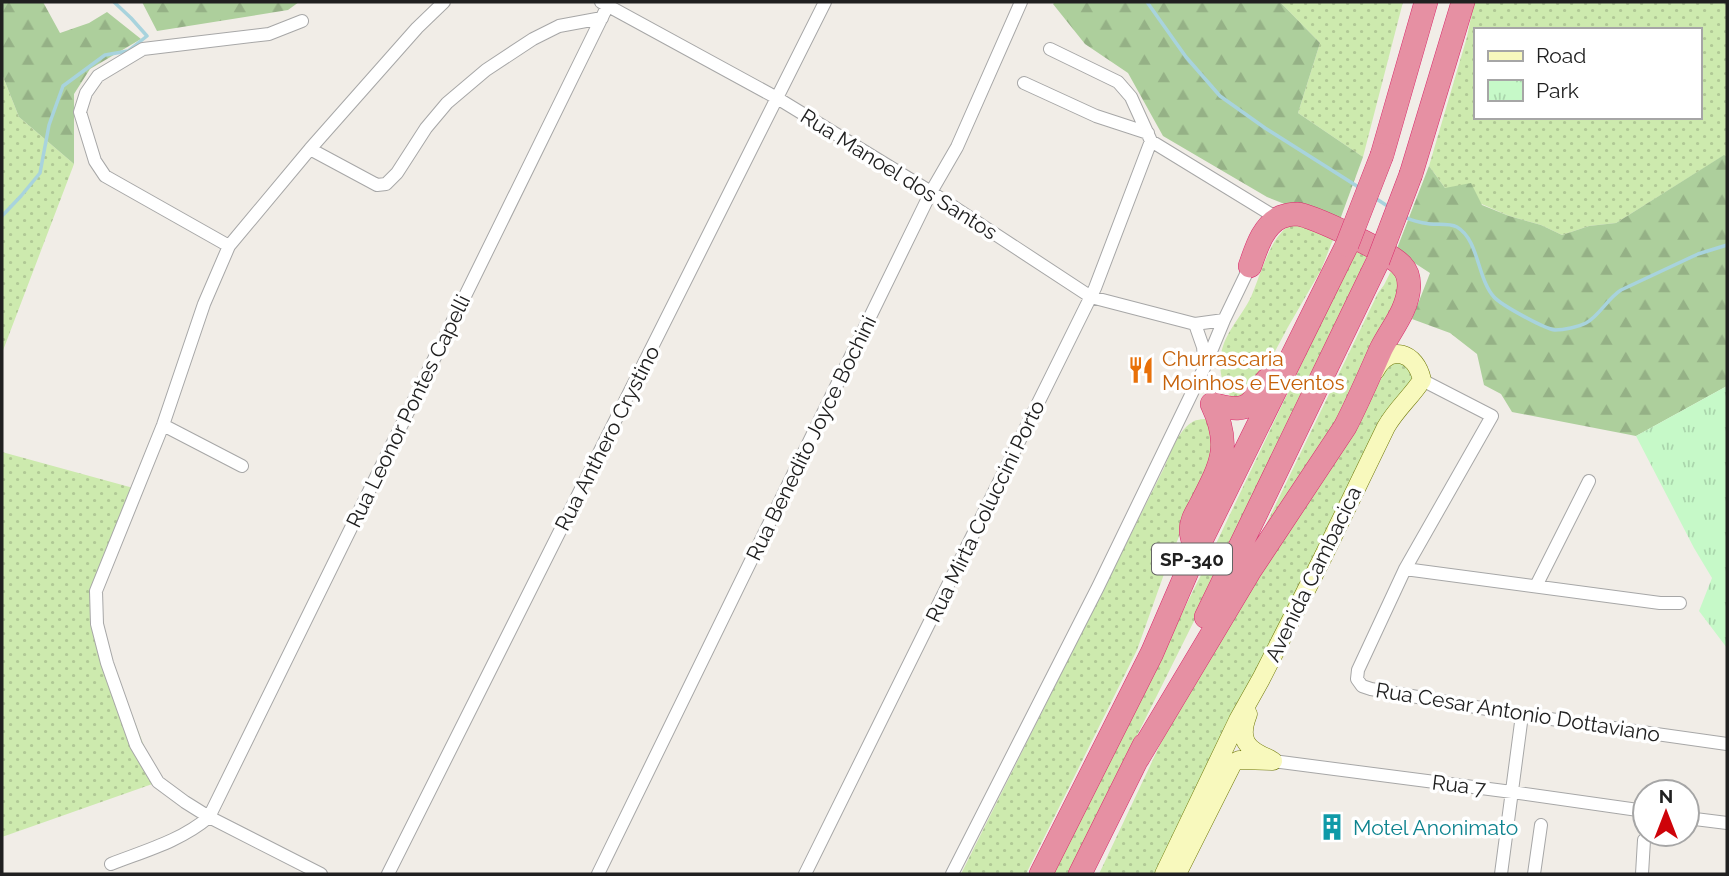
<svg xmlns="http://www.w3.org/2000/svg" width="1729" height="876" font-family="Raleway,sans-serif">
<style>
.grass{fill:url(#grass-dots);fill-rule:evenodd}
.forest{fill:url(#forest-firs)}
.park{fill:url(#park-tufts)}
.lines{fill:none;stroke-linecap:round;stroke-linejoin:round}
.stream{stroke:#a8d3dd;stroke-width:3.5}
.street-casing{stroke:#a7a7a7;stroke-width:14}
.secondary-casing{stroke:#6f7806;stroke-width:19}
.highway-casing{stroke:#d9296b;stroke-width:24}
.street{stroke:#fff;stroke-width:12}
.secondary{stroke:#f8f9bd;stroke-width:18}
.highway{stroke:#e690a3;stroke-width:23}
.highway-bridge-casing{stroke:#d9296b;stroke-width:24;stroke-linecap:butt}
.highway-bridge{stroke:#e690a3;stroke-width:23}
.labels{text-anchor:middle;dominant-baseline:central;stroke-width:7;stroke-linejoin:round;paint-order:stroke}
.shield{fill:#fff;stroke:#636363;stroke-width:2}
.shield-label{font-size:19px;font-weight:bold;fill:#202020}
.street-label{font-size:21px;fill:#202020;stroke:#fff}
.food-label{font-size:21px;fill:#c56008;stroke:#fff;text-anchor:start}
.culture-label{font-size:21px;fill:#0d838f;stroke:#fff;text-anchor:start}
</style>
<defs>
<pattern id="grass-dots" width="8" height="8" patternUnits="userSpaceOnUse" patternTransform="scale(1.75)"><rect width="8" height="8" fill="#cdeaae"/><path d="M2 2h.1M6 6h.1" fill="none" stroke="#b0c895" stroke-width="1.8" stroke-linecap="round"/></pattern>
<pattern id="forest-firs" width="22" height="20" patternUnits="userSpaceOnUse" patternTransform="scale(1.75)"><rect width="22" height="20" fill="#adcf9c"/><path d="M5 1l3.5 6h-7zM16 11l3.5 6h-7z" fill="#95b186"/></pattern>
<pattern id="park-tufts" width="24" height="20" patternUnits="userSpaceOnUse" patternTransform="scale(1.75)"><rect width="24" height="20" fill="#c6f9c8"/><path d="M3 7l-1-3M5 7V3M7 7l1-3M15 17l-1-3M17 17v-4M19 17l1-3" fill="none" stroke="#aad5ac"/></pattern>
</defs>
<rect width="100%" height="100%" fill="#f1ede7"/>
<!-- grass -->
<path class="grass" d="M1280 2H1403L1363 157 1298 113 1320 43Z
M1474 2H1727V157L1723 156 1616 223 1589 226 1562 235 1541 225 1509 216 1445 188 1429 166 1467 37ZM1475 30H1699V117H1475Z
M2 74 19 117 74 164 2 353Z
M1294 224 1334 237 1321 270 1288 327 1256 387 1234 400C1223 391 1218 369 1221 355 1224 333 1242 316 1251 297 1259 278 1268 247 1281 233 1285 228 1289 226 1294 224Z
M1357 248 1368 253 1357 280 1207 595 1068 874H1052L1203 571 1344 275 1346 274Z
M1394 265 1398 270 1400 299 1341 424 1259 539 1378 293 1384 285Z
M1386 361H1407L1414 379 1308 573 1157 874H1099L1166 732Z
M1205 419 1212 423 1215 453 1169 560 1137 650 1026 874H961L1165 466C1171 451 1179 429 1194 421 1195 420 1203 419 1205 419Z
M2 452 137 489 96 591 97 624 158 782 2 837Z"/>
<!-- forest -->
<path class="forest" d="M2 2H43L60 33 89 23 107 12 141 39 90 69 74 94V164L19 117 2 74Z
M142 2H299L288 10 157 31Z
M1055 2H1280L1320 43 1298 113 1363 157 1338 225 1267 197 1163 136 1128 73 1085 44 1053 4Z
M1724 155 1727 157V386L1636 436 1512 412 1501 394 1484 385 1477 354 1450 333 1412 319 1430 273 1396 251 1429 166 1445 188 1471 183 1482 205 1509 216 1541 225 1562 235 1589 226 1616 223Z"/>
<!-- park -->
<path class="park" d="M1727 386V648L1699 611 1712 578 1694 548 1636 436Z"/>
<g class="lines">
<!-- stream -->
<path class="stream" d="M1147 2 1186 57 1220 96 1265 128 1360 188
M1375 198 1389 207
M2 216 21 196 40 173 49 125 63 86 105 55 128 51 147 36 131 18 114 2
M1405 217C1412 221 1422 223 1430 224 1438 225 1449 223 1457 227 1479 240 1477 278 1494 297 1501 305 1545 329 1555 330 1564 330 1578 327 1586 323 1600 315 1607 299 1621 290L1698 254 1727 245"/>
<defs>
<path id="street" d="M601 2 777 98 931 192 1091 297 1195 324 1203 347 1205 366
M1050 49 1118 82 1131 97 1151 141 1277 218
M1024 83 1096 116 1148 133
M310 149 377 185 386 184 397 173 426 128 447 103 486 70 533 39 559 26 602 18
M229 246 105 176 95 161 80 112 86 93 98 76 143 49 269 34 302 21
M1195 324 1224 320
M1422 380 1492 416 1405 569 1358 670 1357 679 1362 686 1371 689 1522 715 1727 744
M163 425 242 466
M1405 569 1660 603H1680
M1536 586 1589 481
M1273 761 1512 792 1645 811
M1687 818 1727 823
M111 864C144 851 181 841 209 817L608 5
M321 874 209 817 185 802 158 782 136 745 107 663 97 624 96 591 163 425 204 304 229 246 310 149 417 28 444 2
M388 874 825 2
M598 874 931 192 957 147 1021 2
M805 874 1095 288 1151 141
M952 874 1098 587 1205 366 1224 320 1250 266
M1501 874 1522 715
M1534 874 1541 825
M1642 874 1644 840"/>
<path id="secondary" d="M1248 714C1238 740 1246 749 1270 759
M1164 874 1238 720 1261 679 1322 559 1386 427C1397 408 1411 397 1422 380 1416 352 1390 343 1375 371
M1177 874 1233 763 1239 760 1273 761"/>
<path id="highway" d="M1382 155 1426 2
M1411 174 1463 2
M1212 404C1226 407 1244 414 1254 399 1258 393 1262 386 1267 380
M1196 551C1194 544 1191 537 1191 530 1191 520 1197 512 1201 504 1221 465 1232 446 1212 404
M1206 617 1378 261
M1138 758 1249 572 1345 427C1358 402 1369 376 1381 349 1391 329 1408 310 1409 286 1409 279 1407 271 1402 266 1393 254 1312 215 1297 214 1291 214 1286 215 1281 217 1263 225 1256 249 1250 266
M1041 874 1152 653 1196 551 1347 245
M1080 874 1144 745"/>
</defs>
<!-- street casing -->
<use href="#street" class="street-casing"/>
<!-- secondary casing -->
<use href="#secondary" class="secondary-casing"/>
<!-- highway casing -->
<use href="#highway" class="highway-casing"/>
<!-- street -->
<use href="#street" class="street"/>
<!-- secondary -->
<use href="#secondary" class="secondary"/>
<!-- highway -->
<use href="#highway" class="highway"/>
<defs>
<path id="highway-bridge" d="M1347 245 1382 155
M1378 261 1411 174"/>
</defs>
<!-- highway-bridge casing -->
<use href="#highway-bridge" class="highway-bridge-casing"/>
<!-- highway-bridge -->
<use href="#highway-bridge" class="highway-bridge"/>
</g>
<!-- icons -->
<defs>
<symbol id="restaurant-bare" viewBox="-9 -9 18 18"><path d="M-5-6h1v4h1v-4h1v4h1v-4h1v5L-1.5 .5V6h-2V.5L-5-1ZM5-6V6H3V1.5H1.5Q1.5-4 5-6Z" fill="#e8710a" stroke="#fff" stroke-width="2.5" paint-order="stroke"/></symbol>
<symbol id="building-bare" viewBox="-9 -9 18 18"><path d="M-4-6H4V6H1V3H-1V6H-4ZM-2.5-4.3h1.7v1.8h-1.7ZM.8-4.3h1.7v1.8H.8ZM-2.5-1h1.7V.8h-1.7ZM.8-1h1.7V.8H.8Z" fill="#0f9aa8" stroke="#fff" stroke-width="2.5" paint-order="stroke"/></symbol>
</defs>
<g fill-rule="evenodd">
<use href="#restaurant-bare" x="1122" y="351" width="38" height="38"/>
<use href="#building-bare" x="1313" y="808" width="38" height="38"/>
</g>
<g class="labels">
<!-- shield labels -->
<rect class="shield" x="1152" y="543.5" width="80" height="31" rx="5"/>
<g class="shield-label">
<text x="1192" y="559">SP-340</text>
</g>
<!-- street labels -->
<g class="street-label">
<text transform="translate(899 174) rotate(32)">Rua Manoel dos Santos</text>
<text transform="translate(408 411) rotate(-64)">Rua Leonor Pontes Capelli</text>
<text transform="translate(607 438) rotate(-63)">Rua Anthero Crystino</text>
<text transform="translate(811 438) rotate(-64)">Rua Benedito Joyce Bochini</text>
<text transform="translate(985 511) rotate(-64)">Rua Mirta Coluccini Porto</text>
<text transform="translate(1313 574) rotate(-64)">Avenida Cambacica</text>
<text transform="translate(1518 712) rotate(9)">Rua Cesar Antonio Dottaviano</text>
<text transform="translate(1459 785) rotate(7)">Rua 7</text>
</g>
<!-- food labels -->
<g class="food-label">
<text x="1162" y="358">Churrascaria<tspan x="1162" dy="24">Moinhos e Eventos</tspan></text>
</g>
<!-- culture labels -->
<g class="culture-label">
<text x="1353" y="827">Motel Anonimato</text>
</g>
</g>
<!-- border -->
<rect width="1729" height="876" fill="none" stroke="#202020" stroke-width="7"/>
<!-- legend -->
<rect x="1474" y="28" width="228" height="91" fill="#ffffff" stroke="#a6a6a6" stroke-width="2"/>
<rect x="1488" y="51" width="35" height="10" fill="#f8f9bd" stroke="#a6a6a6" stroke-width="2"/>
<text x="1536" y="63" font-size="21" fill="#202020">Road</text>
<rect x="1488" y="80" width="35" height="21" fill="url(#park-tufts)" stroke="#a6a6a6" stroke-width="2"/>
<text x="1536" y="98" font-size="21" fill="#202020">Park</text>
<!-- north arrow -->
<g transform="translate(1666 813)"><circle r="33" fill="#ffffff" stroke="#a6a6a6" stroke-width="2"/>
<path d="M0-5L12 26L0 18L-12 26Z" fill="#ce0309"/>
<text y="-10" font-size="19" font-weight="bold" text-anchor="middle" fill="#202020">N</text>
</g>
</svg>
